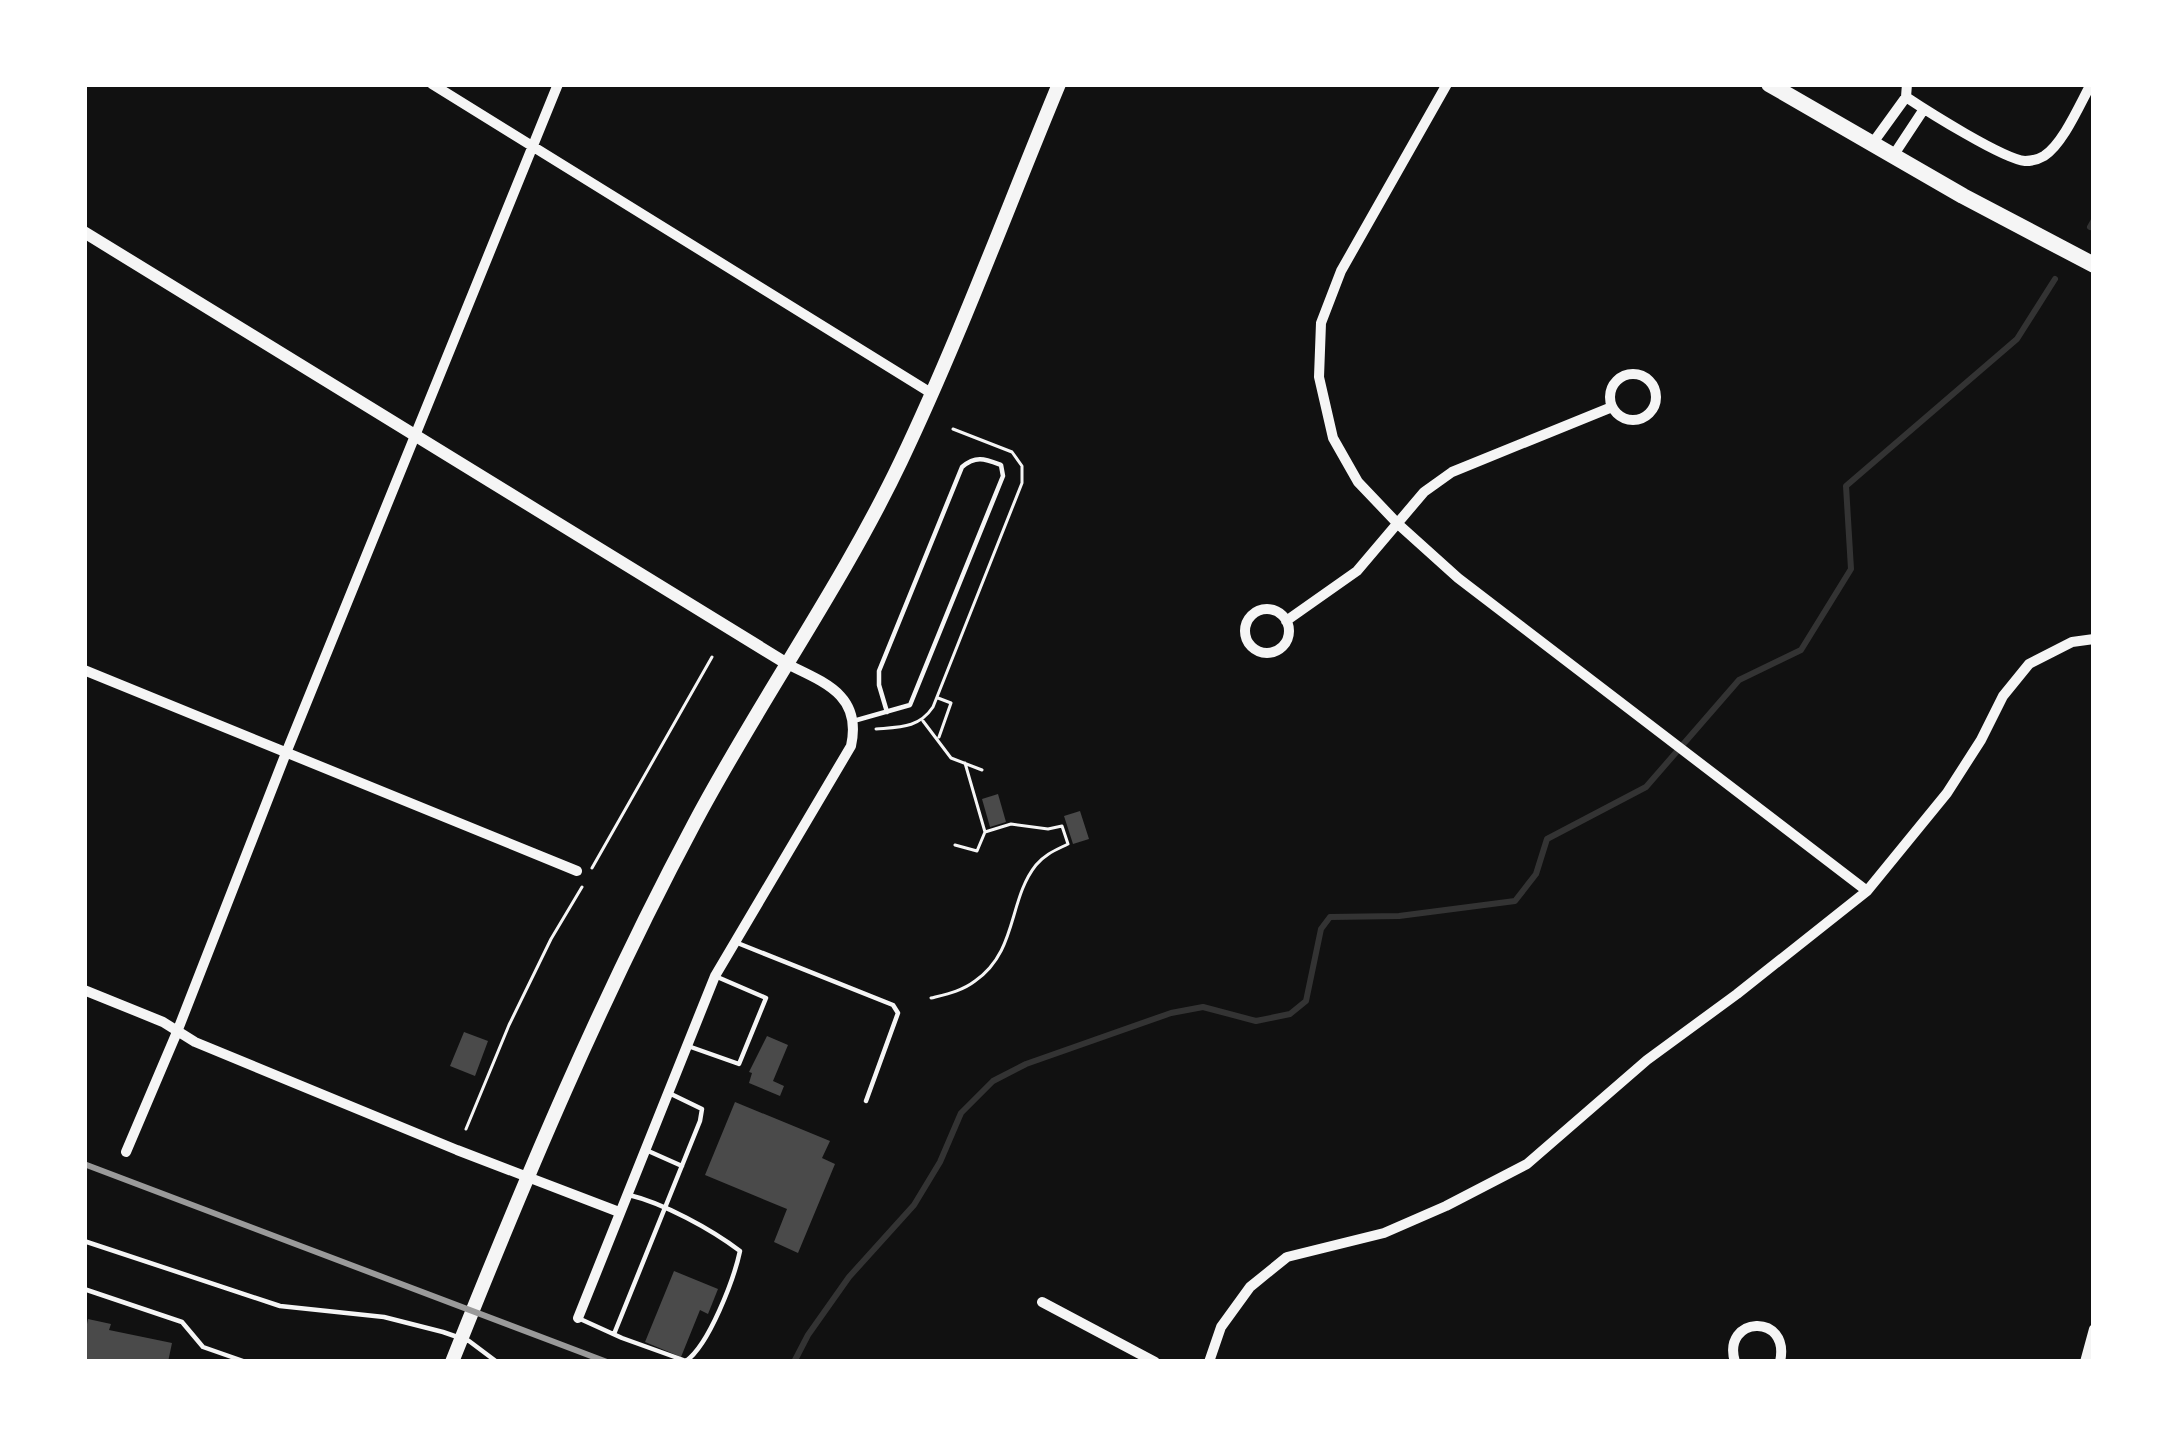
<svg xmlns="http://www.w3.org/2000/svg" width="2178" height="1446" font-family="Bitter,serif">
	<rect width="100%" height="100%" fill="#111"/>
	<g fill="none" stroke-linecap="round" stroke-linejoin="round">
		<path stroke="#333" stroke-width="6" d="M2090,227l4,-7
			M794,1362l14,-27 41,-58 65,-72 26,-43 21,-49 32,-32 33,-17 145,-51 32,-6 53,14 34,-7 16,-13 15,-72 9,-12 69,-1 116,-15 21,-27 11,-35 99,-52 93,-107 62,-30 50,-81 -5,-83 171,-147 38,-60"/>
	</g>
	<path fill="#4a4a4a" d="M998,794l8,28 -16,5 -8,-28z
		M1080,811l9,28 -16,5 -9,-28z
		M464,1032l24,9 -13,35 -25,-10z
		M767,1036l21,9 -15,36 11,5 -4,10 -31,-13 3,-10 -3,-1z
		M735,1102l95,39 -8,17 13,6 -37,89 -24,-11 13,-33 -82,-34z
		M674,1271l44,18 -10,25 -8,-4 -19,47 -36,-15z
		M88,1319l23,5 -2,6 63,13 -4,19h-84v-23z"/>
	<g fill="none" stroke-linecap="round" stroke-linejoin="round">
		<path stroke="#f5f5f5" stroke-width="3" d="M938,698l13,5 -12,34
			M923,721l28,37 31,12
			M876,729c24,-2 43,-1 57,-22l89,-224v-17l-10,-14 -59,-23
			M955,845l22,6 8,-19 -20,-69
			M592,868l120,-211
			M931,998c16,-4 31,-7 44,-17 43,-30 33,-81 61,-116 9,-11 20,-15 32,-21l-6,-18 -14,3 -37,-5 -26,8
			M466,1129l43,-104 42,-86 31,-52"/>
		<path stroke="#f5f5f5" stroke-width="4.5" d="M857,720l53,-15 93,-229 -2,-11c-16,-6 -25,-10 -39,2l-83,204v14l8,27
			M740,944l153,61 5,8 -32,88
			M688,1046l51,18 27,-66 -51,-22
			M646,1150l36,16
			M84,1241l196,65 104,11 59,15 26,9 28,21
			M84,1289l98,33 21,25 43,15
			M578,1318l44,20 64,23c23,-16 48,-82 54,-110 -29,-22 -77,-48 -111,-56
			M614,1334l86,-213 2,-12 -31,-15"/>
		<path stroke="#f5f5f5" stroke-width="10" d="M432,84l499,309
			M1447,84l-106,187 -20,52 -2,54 14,61 25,44 40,42 60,54 409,313
			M1907,84l-1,13c21,14 97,62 119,64 6,0 14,-2 19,-5 19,-12 36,-52 47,-72
			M1872,144l34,-47
			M1893,156l31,-47
			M1610 397a23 23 0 1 1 46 0a23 23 0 1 1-46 0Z
			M1245 631a22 22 0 1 1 44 0a22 22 0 1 1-44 0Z
			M1286,621l71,-50 67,-79 28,-20 160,-65
			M84,670l493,201
			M84,990l79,32 32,20 262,108 162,62
			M126,1152l51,-120 109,-279 272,-669
			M1042,1302l113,60
			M578,1318l137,-342 136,-230c11,-50 -25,-63 -62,-81
			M1209,1362l12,-35 29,-40 37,-30 97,-24 62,-27 81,-42 120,-104 90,-66 130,-103 80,-98 34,-53 22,-44 26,-32 43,-22 22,-3
			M1735,1362c-14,-46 56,-50 45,0
			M2085,1362l9,-33"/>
		<path stroke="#f5f5f5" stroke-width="12" d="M84,232l705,433"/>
		<path stroke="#f5f5f5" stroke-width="14" d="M452,1362c73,-183 149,-364 242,-538 65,-123 147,-237 207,-363 58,-122 106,-252 158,-377"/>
		<path stroke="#f5f5f5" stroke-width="16" d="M1769,84l194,112 131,69"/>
		<path stroke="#9a9a9a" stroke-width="6" d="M84,1164l523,198"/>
	</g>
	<rect width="2178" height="1446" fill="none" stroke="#ffffff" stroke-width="174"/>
</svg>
